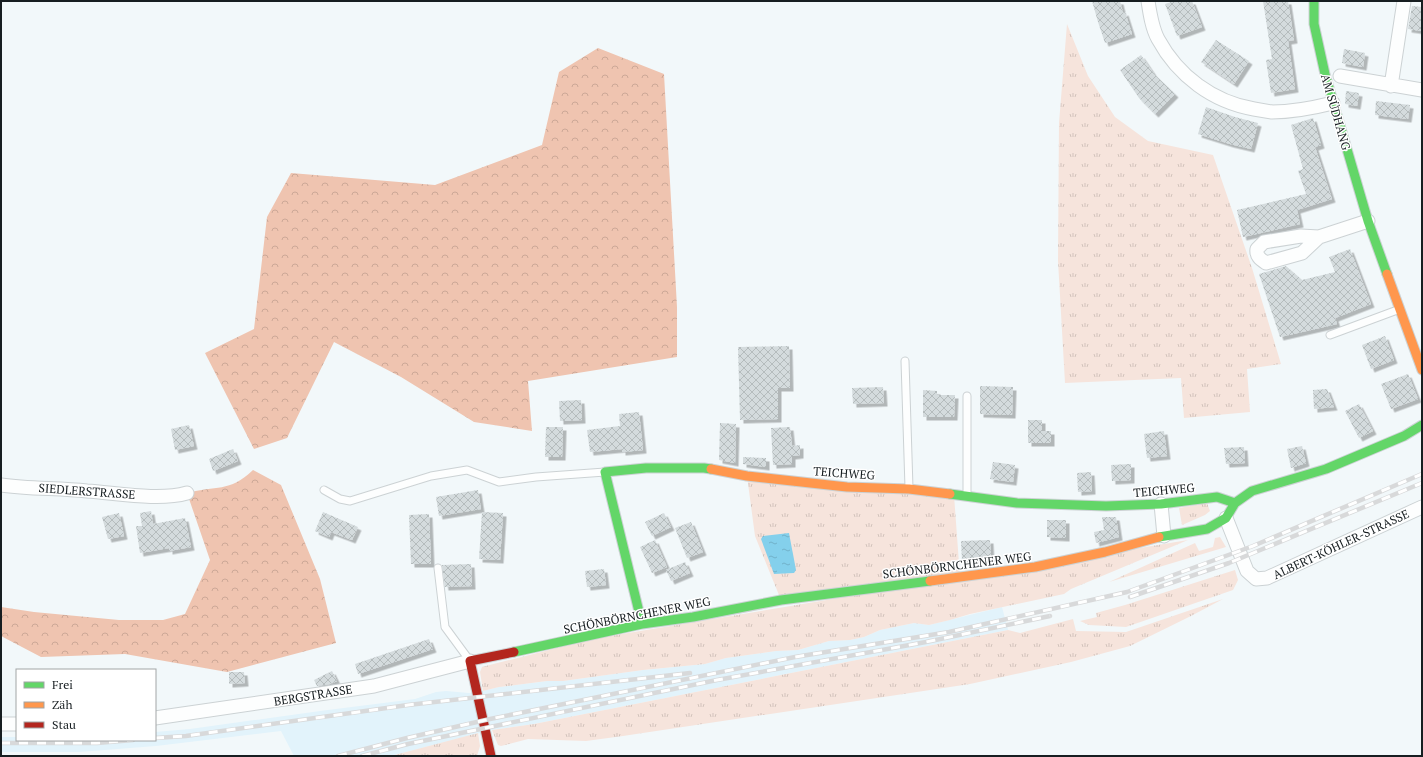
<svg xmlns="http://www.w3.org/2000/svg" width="1423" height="757" font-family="'PT Serif',serif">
	<defs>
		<pattern id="grass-tufts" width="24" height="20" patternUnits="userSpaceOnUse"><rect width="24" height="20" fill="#f6e4dc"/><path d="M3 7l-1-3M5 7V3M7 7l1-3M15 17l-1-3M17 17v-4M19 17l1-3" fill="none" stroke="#d2c3bc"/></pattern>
		<pattern id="forest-crowns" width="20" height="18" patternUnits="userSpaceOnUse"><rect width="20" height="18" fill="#efc4b0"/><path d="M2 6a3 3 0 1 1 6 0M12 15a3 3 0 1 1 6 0" fill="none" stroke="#cca897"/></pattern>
		<pattern id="water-ripples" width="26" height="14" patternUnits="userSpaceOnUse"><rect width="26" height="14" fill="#84d0ec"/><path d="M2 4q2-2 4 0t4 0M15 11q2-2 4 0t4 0" fill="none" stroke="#71b2ca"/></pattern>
		<pattern id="building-cross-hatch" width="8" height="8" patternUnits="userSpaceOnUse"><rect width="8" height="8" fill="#d4dbdd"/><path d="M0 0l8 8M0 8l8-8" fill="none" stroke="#b5bcbd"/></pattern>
		<filter id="shadow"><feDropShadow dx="3.5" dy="3.5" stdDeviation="0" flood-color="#0004"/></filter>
	</defs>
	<rect width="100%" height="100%" fill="#f2f8fa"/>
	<path fill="#e2f3fb" d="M1002,607l6,23 -474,94 -42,6 -101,26h-97l-13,-25 -125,15 -77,6h-78v-15h16v3h138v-8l35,-3 130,-18 95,-12 21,-7 10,-1 23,2 14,-2 16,-4 48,-6h16l80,-11 62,-6 21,-6 50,-7 22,-1 31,-9 21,-1 14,-3 16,-7 34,-7 15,2z"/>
	<path fill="url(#grass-tufts)" d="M1067,24l21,52 27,41 33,24 65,14 39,113 29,96 -34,5 3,43 -66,6 -3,-40 -116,5 -7,-122 1,-138z
		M747,476l207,19 6,82 -179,23 -26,-64z
		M1207,503l3,8 -5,4 -23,10 -3,-17z
		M1220,537l6,10 -117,35 86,-39 4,8 14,-4 2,-9z
		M1188,540l-117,49 -7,5 -94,20 -20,6 -21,5 -15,-2 -34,7 -16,7 -14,3 -21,1 -31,9 -22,1 -50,7 -21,6 -62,6 -80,11h-16l-48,6 -16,4 -3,-19 2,-5 110,-28z
		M1235,570l3,10 -5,10 -107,37 -37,-2 -9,-4 17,-4 -1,-4 29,-8z
		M1223,599l-32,17 -61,30 -59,16 -101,22 -347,52 -37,5 -58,-2 -27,7 -3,-1 -6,-15 42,-6 474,-94 12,3 53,-14 3,12 50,1z
		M478,733l2,13 -3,10h-86z"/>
	<path fill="url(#forest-crowns)" d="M598,48l66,26 13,233v50l-149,24 4,50 -58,-9 -73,-45 -67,-35 -47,96 -33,11 -49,-96 49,-24 13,-112 24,-44 144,12 107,-40 17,-73z
		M253,470l28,15 39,94 16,64 -109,29 -102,-18 -84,3 -40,-21v-29l33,5 85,8h44l22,-6 25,-54 -23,-67c29,-8 42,0 66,-23z"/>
	<path fill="url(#water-ripples)" d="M789,533l7,37 -2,3 -20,1 -13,-35 2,-3z"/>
	<path fill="url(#building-cross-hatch)" filter="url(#shadow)" d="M1092,1h28l3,12 2,-1 7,22 -27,9 -7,-21z
		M1174,1h18l10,26 -25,9 -12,-32z
		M1263,1h25l6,39 -6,1 7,48 -24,4 -5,-33 6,-1z
		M1412,6l10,1v24l-14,-2z
		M1216,40l33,21 -15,23 -33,-22z
		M1344,49l21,4 -2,14 -21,-4z
		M1141,55l13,19 21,20 -20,20 -16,-16 -19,-28z
		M1346,91l13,2 -2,13 -12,-2z
		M1376,101l34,4 -2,14 -33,-4z
		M1206,107l29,10 23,6 -7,26 -21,-5 -32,-10z
		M1313,118l8,27 -6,2 17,52 -35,11 3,14 -57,13 -6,-27 69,-16 -8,-23 5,-2 -12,-44z
		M1350,249l21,55 -36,14 2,6 -57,13 -21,-63 27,-8 16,14 33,-8 -6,-15z
		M1385,336l9,24 -23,9 -9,-24z
		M789,346l1,42h-12v31l-38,1 -2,-73z
		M1408,374l10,25 -27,10 -10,-25z
		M980,386l33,1 -1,28 -32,-1z
		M883,387l1,16 -31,1 -1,-16z
		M1327,389l7,18 -20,2 -1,-19z
		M923,390l14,1v4h18l-1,22h-31z
		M581,400l1,20 -22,1 -1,-20z
		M1359,404l14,27 -14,7 -14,-27z
		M639,412l4,38 -21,2v-3l-32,3 -3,-22 33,-4 -1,-12z
		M1028,420h14v11h9v12h-23z
		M720,423l16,1 -1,39 -16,-3z
		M189,425l5,21 -19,4 -4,-21z
		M546,427h17l-1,30h-17z
		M790,427l2,19 8,-1v10l-8,1v8l-19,1 -2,-37z
		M1164,431l3,25 -20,2 -3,-24z
		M1302,446l4,17 -15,5 -4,-19z
		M1244,447l1,16 -19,1 -2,-16z
		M233,449l5,12 -25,10 -4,-12z
		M743,457l23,1v9l-23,-3z
		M993,462l22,3 -2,17 -23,-3z
		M1131,464v16l-19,1 -1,-16z
		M1091,472l1,19 -14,1 -1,-19z
		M478,490l3,19 -42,7 -3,-19z
		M151,511l2,13 32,-6 6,29 -22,4v-3l-29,5 -4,-27h6l-2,-13z
		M323,512l35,15 -6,13 -21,-8 -2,5 -14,-6z
		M482,512l21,1 -3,47 -21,-1z
		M119,513l5,23 -16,3 -6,-22z
		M664,513l7,14 -19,9 -7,-14z
		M429,514l2,50h-20l-2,-49z
		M1102,517h14l3,20 -23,6 -2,-11 10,-2z
		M1047,520h19v18l-19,-1z
		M691,522l12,30 -16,6 -12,-30z
		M655,540l12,27 -15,6 -12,-26z
		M990,540l1,20 -29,1 -1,-20z
		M685,562l5,11 -19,8 -5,-11z
		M471,564l1,22 -27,1 -3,-22z
		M604,569l2,16 -19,2 -2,-16z
		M429,639l4,10 -75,25 -3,-10z
		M332,671l5,10 -7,3 -13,2 -3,-6z
		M229,672h15l1,11 -16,1z"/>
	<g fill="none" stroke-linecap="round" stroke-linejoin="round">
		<g stroke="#ccd2d4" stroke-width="9">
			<path id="lane" d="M1330,335l70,-26
				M905,361l4,127
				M324,490l16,9 10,2 81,-25 36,-6 32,12 37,-5 69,-5
				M967,496v-100
				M438,568l7,59 25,34"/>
		</g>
		<g stroke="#ccd2d4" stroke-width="15">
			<path id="street" d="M1148,1c2,13 4,27 10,38 20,37 55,63 96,70 6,1 12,2 18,3 21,0 41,-4 61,-9
				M1340,76l82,14
				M1391,86l13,-85
				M1319,237l-17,16 -36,10c-6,-4 -10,-7 -9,-14l7,-7 37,-6 18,1 49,-16
				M1,485c28,4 57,3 86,6 30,2 72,10 100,2
				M1161,504l3,32
				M1226,518l21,53 9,8 11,-1 155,-71
				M155,718l219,-32 96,-25
				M1,724h16"/>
		</g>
		<g stroke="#ccd2d4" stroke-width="11">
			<path id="fast" d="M1314,1v23l11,50 43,147 19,53
				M950,494l67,9 89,3 55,-2 56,-7 18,6
				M1159,537l48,-8 19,-11 9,-15 17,-12 74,-22 78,-33 18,-11
				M642,624l-37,-152 41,-4h58l7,1
				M514,652l128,-28 51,-7 88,-17 149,-19"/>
		</g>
		<g stroke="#ccd2d4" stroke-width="11">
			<path id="slow" d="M1387,274l35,96
				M711,469l36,7 100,11 62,2 41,5
				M930,581l105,-14 70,-15 54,-15"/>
		</g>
		<g stroke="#ccd2d4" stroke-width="11">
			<path id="jam" d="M491,756l-21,-95 44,-9"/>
		</g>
		<use href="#lane" stroke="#fdfefe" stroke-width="7"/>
		<use href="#street" stroke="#fdfefe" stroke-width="13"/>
		<use href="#fast" stroke="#63d668" stroke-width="9"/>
		<use href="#slow" stroke="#ff974d" stroke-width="9"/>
		<use href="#jam" stroke="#b3261e" stroke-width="9"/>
		<g stroke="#d8d9da" stroke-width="4.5">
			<path id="rail" d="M1130,597l99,-34 193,-80
				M155,738l31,-2 222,-31 282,-32
				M1,743h96l36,-3
				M338,756l69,-18 83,-19 305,-62 154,-25 178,-40 126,-46 169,-72
				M362,756l46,-12 309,-64 209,-38 124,-26"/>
		</g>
		<use href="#rail" stroke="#fff" stroke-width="3" stroke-dasharray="9" stroke-linecap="butt"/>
	</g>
	<g text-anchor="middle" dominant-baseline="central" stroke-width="3" stroke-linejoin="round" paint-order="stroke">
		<g font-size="12" fill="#171e21" stroke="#fff">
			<text transform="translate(1336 112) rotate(74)">AM SÜDHANG</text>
			<text transform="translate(844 473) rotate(4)">TEICHWEG</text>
			<text transform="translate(1164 490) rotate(-5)">TEICHWEG</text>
			<text transform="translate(87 491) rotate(4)">SIEDLERSTRASSE</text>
			<text transform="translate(1341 544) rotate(-25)">ALBERT-KÖHLER-STRASSE</text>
			<text transform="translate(957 565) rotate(-7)">SCHÖNBÖRNCHENER WEG</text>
			<text transform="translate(637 615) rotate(-11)">SCHÖNBÖRNCHENER WEG</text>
			<text transform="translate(313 695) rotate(-9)">BERGSTRASSE</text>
		</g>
	</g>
	<rect width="1423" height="757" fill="none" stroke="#171e21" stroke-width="4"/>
	<rect x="16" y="669" width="140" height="72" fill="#ffffff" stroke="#a2a5a6"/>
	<rect x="24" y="682" width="20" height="6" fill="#63d668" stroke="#a2a5a6"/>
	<text x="52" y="689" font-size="12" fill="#171e21">Frei</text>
	<rect x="24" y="702" width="20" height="6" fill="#ff974d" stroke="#a2a5a6"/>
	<text x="52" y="709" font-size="12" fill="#171e21">Zäh</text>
	<rect x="24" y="722" width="20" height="6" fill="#b3261e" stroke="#a2a5a6"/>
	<text x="52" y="729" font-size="12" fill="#171e21">Stau</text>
</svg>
